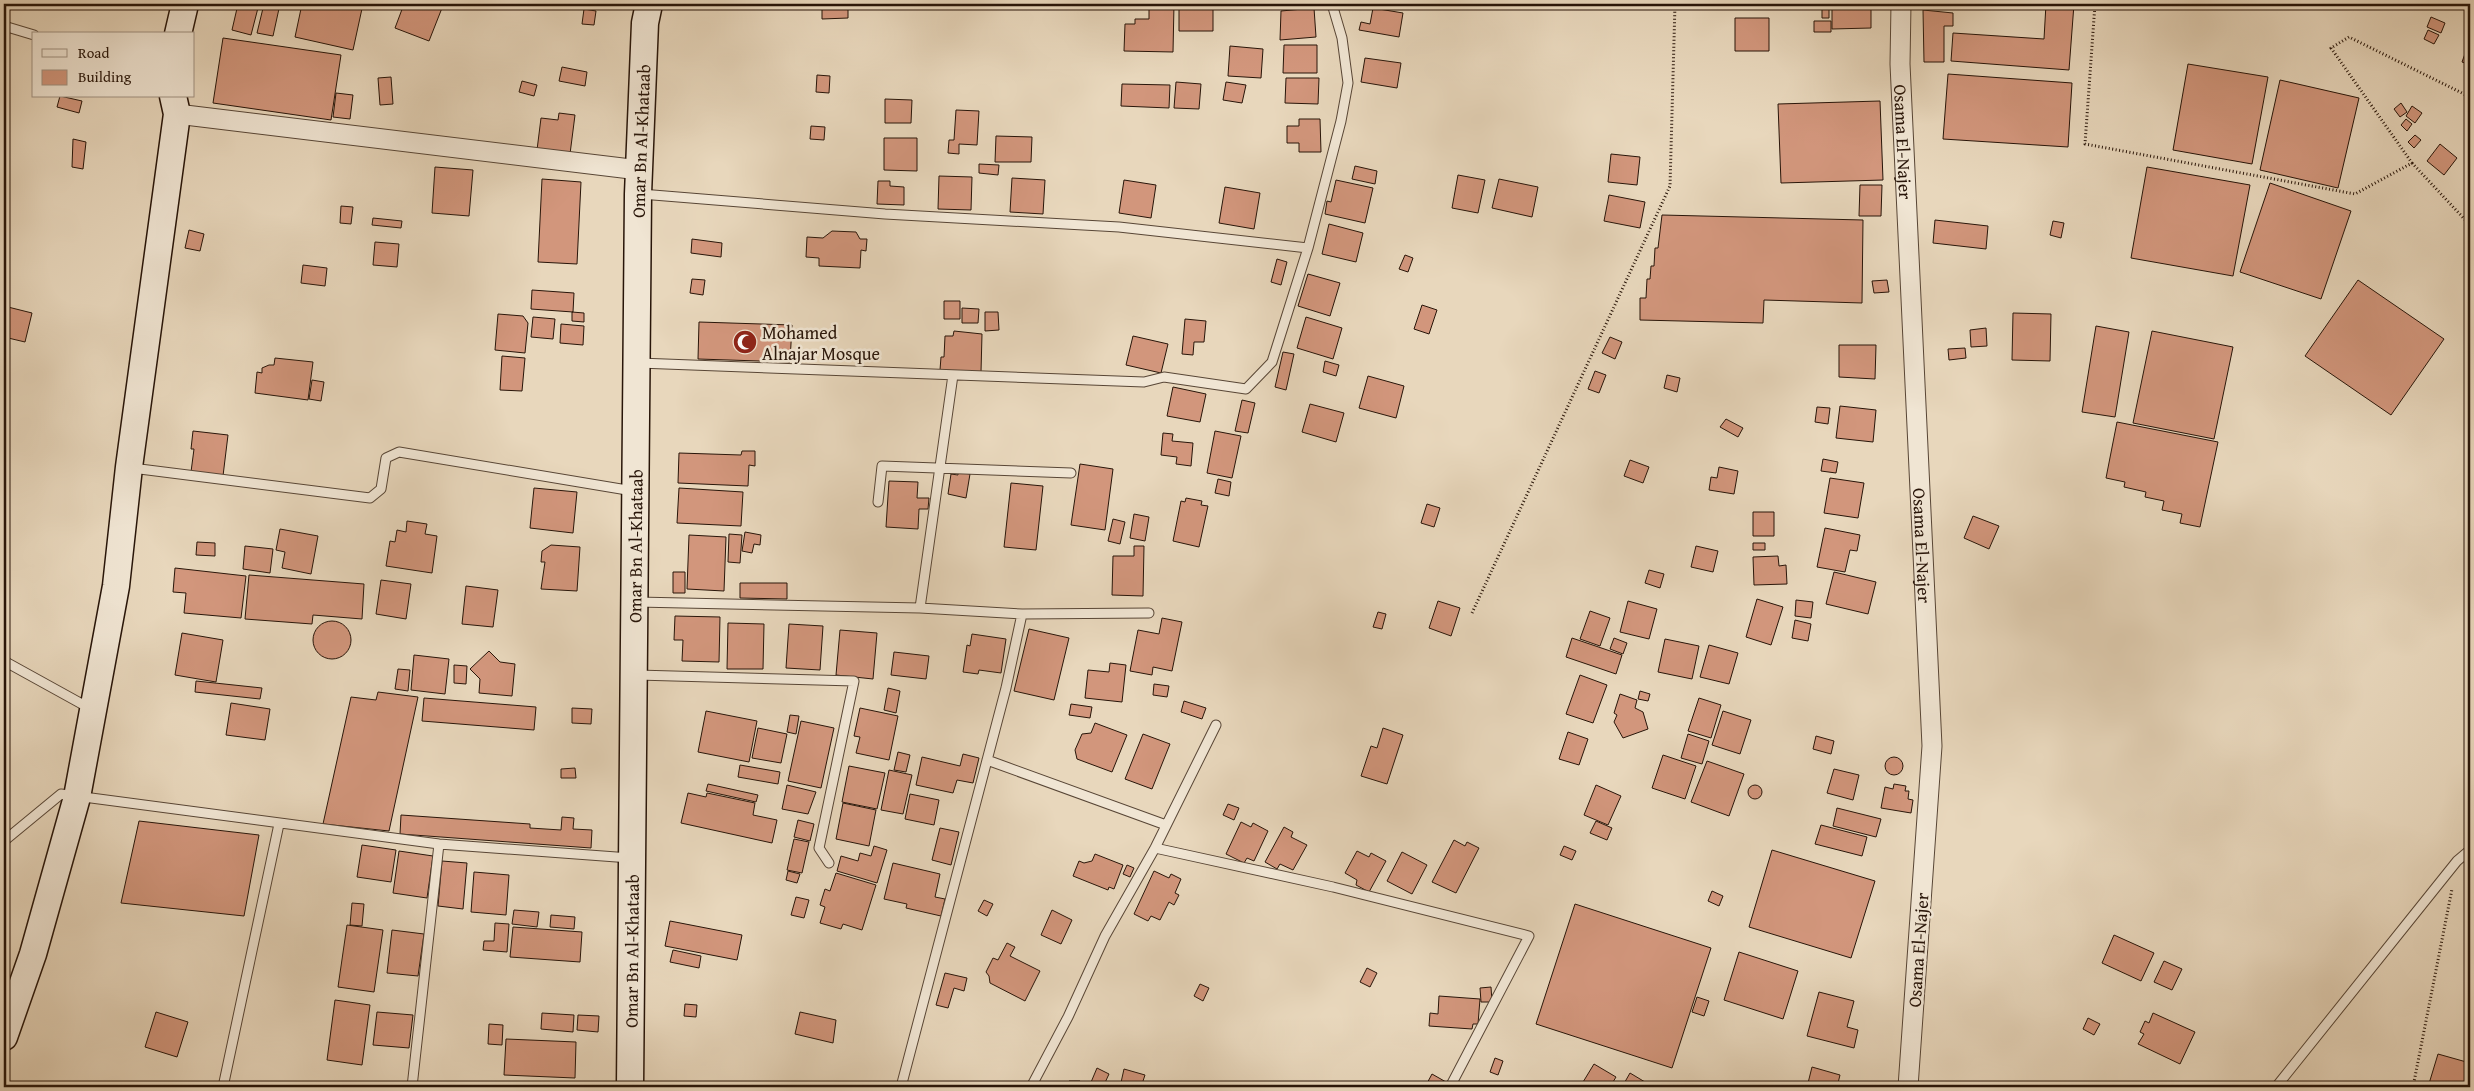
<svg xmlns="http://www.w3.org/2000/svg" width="2474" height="1091" font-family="'Gentium Book Plus',serif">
	<rect width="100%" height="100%" fill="#e8d7bc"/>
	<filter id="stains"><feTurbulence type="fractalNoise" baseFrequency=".004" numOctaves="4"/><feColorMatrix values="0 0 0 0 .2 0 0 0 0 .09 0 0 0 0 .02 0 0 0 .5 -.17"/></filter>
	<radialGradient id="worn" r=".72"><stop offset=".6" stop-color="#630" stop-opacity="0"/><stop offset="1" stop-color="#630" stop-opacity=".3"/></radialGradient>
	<path fill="#d2967c" stroke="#281509" d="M238,4h21l-8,31 -19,-5z
		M264,4h16l-7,32 -16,-3z
		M302,4h61l-10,46 -58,-13z
		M404,4h27l11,4 -13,33 -34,-13z
		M822,4h26v14l-26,1z
		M1149,4h25l-1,48 -49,-1 1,-27h10v-5h14z
		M1179,4h34v27h-34z
		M1228,4h35v4h-35z
		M1832,4h39v24l-39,1z
		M1922,4h16v5h-16z
		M2046,4h28l-5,66 -118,-9 2,-28 91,6z
		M1314,8l2,29 -36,3 1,-29z
		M1373,8l30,5 -4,24 -40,-7 2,-8 9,2z
		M584,9l12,2 -2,14 -12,-1z
		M1822,9h7v9h-7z
		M1923,10l30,3v13h-9v36h-20z
		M2431,17l14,6 -4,10 -14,-6z
		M1735,18h34v33h-34z
		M1814,21h17v11h-17z
		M2428,30l11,5 -5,9 -10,-5z
		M223,38l118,17 -10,65 -118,-17z
		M1284,45h33v28h-34z
		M1230,46l33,3 -2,29 -33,-2z
		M2466,51l4,2v12l-8,-3z
		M1365,58l36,5 -4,25 -36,-6z
		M2188,64l80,13 -16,87 -79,-14z
		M562,67l25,5 -2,14 -26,-5z
		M1948,74l124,9 -4,64 -125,-8z
		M817,75l13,1 -1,17 -13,-1z
		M391,77l2,27 -13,1 -2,-27z
		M1286,78h33l-1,26 -33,-1z
		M2280,80l79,18 -21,90 -78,-18z
		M522,81l15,4 -3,11 -15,-4z
		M1176,82l25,2 -2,25 -25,-1z
		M1226,82l20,3 -4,18 -19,-3z
		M1122,84l48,1 -1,23 -48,-2z
		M336,93l17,2 -3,24 -17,-2z
		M60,96l22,5 -3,12 -22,-6z
		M885,99l27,1 -1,23h-26z
		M1880,101l3,79 -102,3 -3,-79z
		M2401,103l6,9 -7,5 -6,-8z
		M2412,106l10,7 -7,10 -9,-7z
		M956,110l23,1 -2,34 -18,-1v10l-11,-1 1,-13h5z
		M559,113l16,2 -5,39 -33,-4 4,-32 17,2z
		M1299,119h21l1,33h-22v-9h-12v-17h12z
		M2406,119l6,5 -5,7 -6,-6z
		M811,126l14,1 -1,13 -14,-1z
		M2415,135l6,5 -7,8 -6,-6z
		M996,136l36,1 -1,25h-36z
		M884,138h33v33l-33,-1z
		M73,139l13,3 -3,27 -11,-2z
		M2440,144l17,14 -13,17 -17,-14z
		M1611,154l29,3 -3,28 -29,-3z
		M979,164l20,1 -1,10 -19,-2z
		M1355,166l22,5 -2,13 -23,-5z
		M435,167l38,3 -4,46 -37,-3z
		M2147,167l103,18 -17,91 -102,-18z
		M1458,175l27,5 -7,33 -26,-5z
		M939,176l33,1 -1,33 -33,-1z
		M1012,178l33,2 -2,34 -33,-2z
		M542,179l39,3 -4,82 -39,-2z
		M1499,179l39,8 -6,30 -40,-9z
		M1124,180l32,5 -5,33 -32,-5z
		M1336,180l37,8 -8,35 -40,-9 2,-13 4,1z
		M878,181h12v5l14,1v18l-27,-1z
		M2270,183l81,28 -30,88 -81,-27z
		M1860,185h22l-1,31h-22z
		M1225,187l35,6 -6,36 -35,-6z
		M1609,195l36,7 -5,26 -36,-7z
		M341,206l12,1 -2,17 -11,-1z
		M1662,215l201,5 -1,83 -98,-3 -1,23 -123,-3v-22h6l1,-19h3l1,-13h3l1,-18h3z
		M373,218l29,3 -1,7 -29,-3z
		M1935,220l53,6 -2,23 -53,-6z
		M2053,221l11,2 -3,15 -11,-3z
		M1329,224l34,9 -7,29 -34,-8z
		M189,230l15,4 -4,17 -15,-3z
		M832,231l24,1 4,7h7l-1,12 -5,-1 -1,18 -41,-2v-8l-13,-1 1,-20 16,1z
		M692,239l30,4 -1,14 -30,-4z
		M375,242l24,2 -2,23 -24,-2z
		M1405,255l8,3 -5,14 -9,-3z
		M1277,259l10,3 -6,23 -10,-3z
		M303,265l24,3 -2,18 -24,-3z
		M1308,274l32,9 -10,33 -32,-10z
		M692,279l13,1 -2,15 -13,-2z
		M1887,280l2,12 -15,1 -2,-12z
		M2358,280l86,59 -53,76 -86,-59z
		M532,290l42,3 -1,19 -42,-3z
		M944,301h16v18h-16z
		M1422,305l15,5 -8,24 -15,-5z
		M4,306l28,7 -7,29 -21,-5z
		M962,308l17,1 -1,14h-16z
		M572,312l12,1v9l-12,-1z
		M985,312h13l1,18 -14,1z
		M2013,313l38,1 -1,47 -38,-1z
		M498,314l25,2 5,7 -3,30 -30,-3z
		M533,317l22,2 -2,20 -22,-2z
		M1306,317l36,11 -9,31 -36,-11z
		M1185,319l21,2 -2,21h-10l-1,13 -11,-1z
		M699,322l93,3 -2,37 -92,-3z
		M561,324l23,2 -1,19 -23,-2z
		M2096,326l33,6 -14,85 -33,-5z
		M1986,328l1,18 -16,1 -1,-17z
		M954,331l28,3 -1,38 -41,-2 1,-13h3l1,-21h8z
		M2152,331l81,16 -19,92 -81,-16z
		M1133,336l35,8 -7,29 -35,-8z
		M1610,337l12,5 -7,17 -13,-6z
		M1839,345h37l-1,34 -36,-2z
		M1965,348l1,10 -17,2 -1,-11z
		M1283,352l11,2 -8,36 -11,-3z
		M502,356l23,2 -3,33 -22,-1z
		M275,358l38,4 -5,38 -53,-7 2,-21 5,1v-5l7,-3h5z
		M1325,361l14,4 -3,11 -13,-4z
		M1595,371l11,4 -7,18 -11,-4z
		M1667,375l13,3 -3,14 -13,-4z
		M1368,376l36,10 -8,32 -37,-10z
		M312,380l12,2 -3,19 -12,-2z
		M1173,387l33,7 -6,28 -33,-6z
		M1242,400l13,3 -7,30 -13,-2z
		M1310,404l34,9 -8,29 -34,-10z
		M1840,406l36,4 -3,32 -37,-4z
		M1817,407l13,1 -2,16 -13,-2z
		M1726,419l17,9 -5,9 -18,-10z
		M2117,422l101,20 -18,85 -20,-4 2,-9 -20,-4 2,-9 -19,-4 1,-5 -22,-5 1,-5 -19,-4z
		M193,431l35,4 -5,41 -32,-4 3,-23h-3z
		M1215,431l26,5 -9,42 -25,-5z
		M1163,433l10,1 -1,7 21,2 -2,23 -15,-2 1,-7 -16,-2z
		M742,451h13v15l-6,-1 -1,21 -70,-3 1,-30 62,2z
		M1823,459l15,3 -2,11 -15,-2z
		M1630,460l19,7 -6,16 -19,-7z
		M1080,464l33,5 -8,61 -34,-5z
		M1719,467l19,4 -4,23 -25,-4 2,-13 6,1z
		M958,472l12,2 -4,24 -18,-4 3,-20 7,1z
		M1830,478l34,5 -6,35 -34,-5z
		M1218,479l13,3 -2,14 -14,-3z
		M889,481l29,1 -1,16h12l-1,11h-9l-1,20 -32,-2z
		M1011,483l32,3 -7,64 -32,-3z
		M534,488l43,4 -4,41 -43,-5z
		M679,488l64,4 -2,34 -64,-3z
		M1186,498l16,3 -1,4 7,1 -9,41 -26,-6 8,-40 4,1z
		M1427,504l13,4 -6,19 -13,-4z
		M1753,512h21v24h-21z
		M1134,514l15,3 -4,24 -15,-3z
		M1973,516l26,10 -10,23 -25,-11z
		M1113,519l12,3 -5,22 -12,-3z
		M407,521l20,3 -2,10 12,2 -5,37 -46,-7 4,-25 5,1 2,-12 9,2z
		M1825,528l35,7 -3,16 -7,-1 -5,22 -28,-5z
		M280,529l38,7 -7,38 -29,-6 3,-16 -9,-2z
		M745,532l16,3 -1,10 -6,-1 -2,9 -10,-2z
		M729,534l13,1 -2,28 -12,-1z
		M689,535l37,2 -2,54 -37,-2z
		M197,542l18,1v13l-19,-1z
		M1753,543h12v7h-12z
		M551,545l29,2 -3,44 -36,-2 4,-27h-4l1,-11z
		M245,546l28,3 -3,24 -27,-4z
		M1134,546h10l-1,50 -31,-1 1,-39h21z
		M1696,546l22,5 -5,21 -22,-5z
		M1778,556l1,10 7,-1 1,19 -33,1 -1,-28z
		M175,568l71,8 -5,42 -57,-5 2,-20 -13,-1z
		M1649,570l15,4 -4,14 -15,-5z
		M673,572h12v21h-12z
		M1834,572l42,10 -8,32 -42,-10z
		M249,575l115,9 -2,35 -49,-4 -1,9 -67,-5z
		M381,580l30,4 -5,35 -30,-5z
		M740,583h47v16l-47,-1z
		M466,586l32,4 -5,37 -31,-3z
		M1757,599l26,8 -12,38 -25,-8z
		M1796,600l17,2 -2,16 -16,-2z
		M1438,601l22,7 -9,28 -22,-8z
		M1628,601l29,8 -8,30 -29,-7z
		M1590,611l20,7 -10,28 -20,-7z
		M1378,612l8,2 -4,15 -9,-2z
		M675,616l45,1 -1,45 -37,-1 1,-21h-9z
		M1162,618l20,4 -10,49 -19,-4 -1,8 -22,-4 8,-41 21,4z
		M1795,620l16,4 -3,17 -16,-3z
		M313 640a19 19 0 1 1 38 0a19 19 0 1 1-38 0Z
		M728,623l36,1 -1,45h-36z
		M789,624l34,2 -3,44 -34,-2z
		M1029,629l40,9 -15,62 -40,-9z
		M840,630l37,3 -4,46 -37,-4z
		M182,633l41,7 -7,42 -41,-7z
		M972,634l34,5 -5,34 -22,-3 -1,4 -15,-2 4,-27 3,1z
		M1572,638l50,17 -6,19 -50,-17z
		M1614,638l13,5 -4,11 -13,-5z
		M1665,639l34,7 -7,33 -34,-7z
		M1709,645l29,8 -9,31 -29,-7z
		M489,651l11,11 15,2 -3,32 -33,-3 1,-14 -10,-10z
		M894,652l35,4 -3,23 -35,-4z
		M414,655l35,4 -4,35 -34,-4z
		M1110,663l16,2 -4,37 -37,-4 3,-28 21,2z
		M454,665l13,1 -1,18 -12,-1z
		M398,669l12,1 -2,21 -13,-2z
		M1580,675l27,10 -14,38 -27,-9z
		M196,681l66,7 -2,11 -65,-7z
		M1154,684l15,2 -2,11 -14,-2z
		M888,688l12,3 -4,22 -12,-3z
		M1640,691l10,3 -2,7 -10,-2z
		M378,692l40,5 -29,134 -66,-7 28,-127 25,3z
		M1620,694l17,6 -2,8 8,4 5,17 -25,9 -9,-16 3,-7 -3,-2z
		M424,698l112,9 -2,23 -112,-9z
		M1699,698l22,7 -10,33 -23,-7z
		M1184,701l22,7 -4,11 -21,-7z
		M231,703l39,6 -5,31 -39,-5z
		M1071,704l21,3 -2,11 -21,-3z
		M572,708l20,1 -1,15 -19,-1z
		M860,708l38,8 -9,44 -33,-7 4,-16 -6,-1z
		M706,711l51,10 -8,41 -51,-10z
		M1723,711l28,9 -11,34 -28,-9z
		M790,715l9,1 -3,18 -9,-2z
		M801,721l33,7 -13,60 -33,-7z
		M1095,723l32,12 -15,37 -35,-13 -2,-9 7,-16 9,-1z
		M758,728l29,6 -6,29 -29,-5z
		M1383,728l20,7 -16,49 -26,-8 10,-30 6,2z
		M1568,732l20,7 -9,26 -20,-6z
		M1143,734l27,10 -18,45 -27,-10z
		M1688,734l21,7 -7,23 -21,-6z
		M1816,736l18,5 -3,13 -18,-5z
		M898,752l12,3 -4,17 -12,-2z
		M963,754l16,4 -6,25 -16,-3 -4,13 -37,-8 6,-28 38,9z
		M1663,755l33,11 -11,33 -33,-11z
		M1885 766a9 9 0 1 1 18 0a9 9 0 1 1-18 0Z
		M1707,761l37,13 -15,42 -38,-14z
		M740,765l40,7 -2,12 -40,-7z
		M849,766l36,7 -8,36 -35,-7z
		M575,768l1,10h-15v-9z
		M1834,769l25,6 -6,25 -26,-7z
		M889,770l23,5 -9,39 -22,-4z
		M708,784l50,11 -2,7 -50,-11z
		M1894,784l12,2 -1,5h4l-1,8 5,1 -2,13 -30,-5 4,-21 8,2z
		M1748 792a7 7 0 1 1 14 0a7 7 0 1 1-14 0Z
		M787,785l29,7 -8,22 -26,-5z
		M1596,785l25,11 -13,29 -24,-10z
		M688,793l18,4 1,-4 48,10 -2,12 24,5 -5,23 -91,-20z
		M910,794l29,6 -5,25 -29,-6z
		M843,803l33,7 -7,36 -33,-7z
		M1228,804l11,4 -5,12 -11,-5z
		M1837,808l44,11 -5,18 -43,-11z
		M401,815l129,9v4l31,2 1,-13 12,1 -1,11 19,1 -1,18 -191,-14z
		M798,820l16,4 -4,17 -16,-4z
		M139,821l120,14 -15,81 -123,-13z
		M1596,821l16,7 -5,12 -17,-7z
		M1241,822l10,5 2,-4 15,8 -14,30 -7,-3 -3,5 -18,-9z
		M1821,825l46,12 -5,19 -47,-12z
		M1284,827l9,5 -2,5 16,8 -14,25 -13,-6 -3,5 -12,-7z
		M940,828l19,4 -8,33 -19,-5z
		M794,839l15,3 -7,31 -15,-3z
		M1454,840l11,6 2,-4 12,6 -23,45 -24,-11z
		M362,845l34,5 -5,32 -34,-5z
		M874,846l13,4 -10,33 -40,-12 4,-15 17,5 2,-8 11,3z
		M1564,846l12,5 -4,9 -12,-5z
		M1772,850l103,31 -24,77 -102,-31z
		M399,851l34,5 -6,42 -34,-5z
		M1357,851l12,6 2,-4 15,8 -17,31 -13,-7 1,-5 -12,-7z
		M1402,852l25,13 -15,29 -25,-13z
		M1095,854l28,11 -9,24 -5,-2 -1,3 -35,-14 6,-15 5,2 8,-2z
		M442,861l25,2 -4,46 -25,-3z
		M893,863l47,11 -5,23 10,2 -4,17 -35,-8 1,-4 -23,-5z
		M1127,865l7,3 -4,9 -7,-3z
		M788,871l12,3 -3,9 -11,-3z
		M1154,871l15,7 2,-4 10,5 -6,14 4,2 -5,10 -5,-3 -9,18 -9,-4 -3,5 -14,-7z
		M474,872l35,3 -3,40 -35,-3z
		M836,873l40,12 -14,45 -19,-6 -2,5 -21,-6 5,-16 -5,-2 5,-16 5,2z
		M1712,891l11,5 -4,10 -11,-5z
		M796,897l13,3 -5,18 -13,-3z
		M984,900l9,4 -6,12 -9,-5z
		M352,903l12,1 -2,22 -12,-1z
		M1575,904l136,44 -39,120 -136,-44z
		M514,910l25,2 -2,15 -25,-3z
		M1052,910l20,10 -11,24 -20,-9z
		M551,915l24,2 -1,12 -24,-2z
		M670,921l72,14 -5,25 -72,-14z
		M495,923l14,1 -2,28 -24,-2 1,-9h10z
		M347,925l36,5 -9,62 -36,-5z
		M513,927l69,5 -2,30 -70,-5z
		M392,930l32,4 -6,42 -31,-3z
		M2114,935l40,18 -13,28 -39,-18z
		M1007,943l8,4 -5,9 30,15 -15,30 -35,-18 -1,-7 -3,-4 7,-14 5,2z
		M673,950l28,6 -2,12 -29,-6z
		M1739,952l59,19 -15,48 -59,-19z
		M2164,961l18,8 -10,21 -18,-8z
		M1367,968l10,5 -7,14 -10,-5z
		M945,973l22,5 -3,13 -10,-3 -6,20 -12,-3z
		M1200,984l9,4 -6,13 -9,-5z
		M1491,987l1,15h-11l-1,-14z
		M1819,992l35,9 -7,26 11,3 -4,18 -47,-12z
		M1439,996l41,3 -2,25h-5l-1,5 -43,-3 1,-13 8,1z
		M1697,997l12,4 -5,15 -12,-4z
		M335,1000l35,5 -8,60 -35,-5z
		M685,1004l12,1 -1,12 -12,-1z
		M156,1012l32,10 -11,35 -32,-10z
		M377,1012l36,3 -4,33 -36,-3z
		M800,1012l36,8 -3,23 -38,-9z
		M542,1013l32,2 -1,17 -32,-3z
		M2153,1013l42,19 -15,32 -42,-20 6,-10 -4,-2 5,-11 4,2z
		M578,1015l21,1 -1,16 -21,-2z
		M2088,1018l12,6 -6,11 -11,-6z
		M489,1024l14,1 -1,20 -14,-1z
		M506,1039l70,3 -1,36 -71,-3z
		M2438,1054l32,9 -2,24h-40z
		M1495,1058l8,3 -5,14 -8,-3z
		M1594,1064l22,13 -6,10h-30z
		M1812,1067l28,8 -3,12h-30z
		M1097,1068l12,6 -6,13h-14z
		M1124,1069l21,6 -4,12h-21z
		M1630,1073l20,12 -1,2h-27z
		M1432,1074l14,8 -3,5h-18z
		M1069,1081h11v6h-11z"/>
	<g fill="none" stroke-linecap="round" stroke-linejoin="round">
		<g stroke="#584636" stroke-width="11">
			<path id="lane" d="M4,26l30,9
				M641,194l244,20 234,13 189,21
				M639,363l505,19 20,-5 82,12 26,-27 36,-114 33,-127 7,-38 -6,-45 -10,-34
				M132,468l238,30 11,-9 5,-31 13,-6 234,39
				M878,502l4,-36 189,7
				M637,602l283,6 102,6 127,-1
				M920,608l33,-233
				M4,661l87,48
				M637,675l217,6 -35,167 10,15
				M987,760l179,65
				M4,841l57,-47 378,50 191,14
				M1155,848l178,39 196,49 -79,151
				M223,1087l56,-263
				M412,1087l27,-243
				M901,1087l105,-399 16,-74
				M1031,1087l37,-70 37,-81 50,-88 61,-123
				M2276,1087l181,-226 13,-11"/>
		</g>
		<g stroke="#584636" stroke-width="21">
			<g id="street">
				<path id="s1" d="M1901,4l-1,60 32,682 -24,341"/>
				<path d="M177,114l462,56"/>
			</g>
		</g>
		<g stroke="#281509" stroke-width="29">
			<g id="secondary">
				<path d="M178,34l7,-30"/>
				<path d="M4,1037l29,-83 44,-157 39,-211 13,-119 48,-353 -4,-18"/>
				<path id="s2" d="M630,1087l8,-893 7,-171 4,-19"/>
			</g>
		</g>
		<path stroke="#281509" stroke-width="3" stroke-dasharray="1 2.5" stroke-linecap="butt" d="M2095,4l-10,140 270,50 57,-31 -81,-115 18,-11 121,60
			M2412,163l58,62
			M1472,613l198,-427 5,-182
			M2413,1087l39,-198"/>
		<use href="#lane" stroke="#f0e5d3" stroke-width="9"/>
		<use href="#street" stroke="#f0e5d3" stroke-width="19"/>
		<use href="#secondary" stroke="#f0e5d3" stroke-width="26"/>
	</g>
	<defs>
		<g id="mosque-disc" transform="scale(1.25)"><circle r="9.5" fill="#8f2418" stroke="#f0e5d3"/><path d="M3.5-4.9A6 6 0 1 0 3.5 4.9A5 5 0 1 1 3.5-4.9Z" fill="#fff"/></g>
	</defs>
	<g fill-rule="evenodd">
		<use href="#mosque-disc" x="745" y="342"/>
	</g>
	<g text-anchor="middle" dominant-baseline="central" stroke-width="5" stroke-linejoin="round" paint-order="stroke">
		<g font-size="18" fill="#281509" stroke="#f0e5d3">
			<text stroke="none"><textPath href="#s2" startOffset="946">Omar Bn Al-Khataab</textPath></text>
			<text stroke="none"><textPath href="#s1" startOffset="138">Osama El-Najer</textPath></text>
			<text stroke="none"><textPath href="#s2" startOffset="541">Omar Bn Al-Khataab</textPath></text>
			<text stroke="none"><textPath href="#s1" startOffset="542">Osama El-Najer</textPath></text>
			<text stroke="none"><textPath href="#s2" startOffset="136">Omar Bn Al-Khataab</textPath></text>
			<text transform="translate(1918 950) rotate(-86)">Osama El-Najer</text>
		</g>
		<g font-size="18" fill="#281509" stroke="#f0e5d3" text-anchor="start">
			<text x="762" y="332">Mohamed<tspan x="762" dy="21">Alnajar Mosque</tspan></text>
		</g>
	</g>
	<rect width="2474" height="1091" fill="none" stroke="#e8d7bc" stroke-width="20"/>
	<rect x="5" y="5" width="2464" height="1081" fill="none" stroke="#281509" stroke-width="2.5"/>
	<rect x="10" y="10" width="2454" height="1071" fill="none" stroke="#281509"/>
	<rect x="32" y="32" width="162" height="65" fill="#f0e5d3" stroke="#a09282"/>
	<rect x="42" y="49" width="25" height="8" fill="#f0e5d3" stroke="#a09282"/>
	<text x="78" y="58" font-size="15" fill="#281509">Road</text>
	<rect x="42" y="70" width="25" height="15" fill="#d2967c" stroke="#a09282"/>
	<text x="78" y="82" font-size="15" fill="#281509">Building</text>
	<rect width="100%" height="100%" filter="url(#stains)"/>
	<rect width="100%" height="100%" fill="url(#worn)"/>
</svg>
